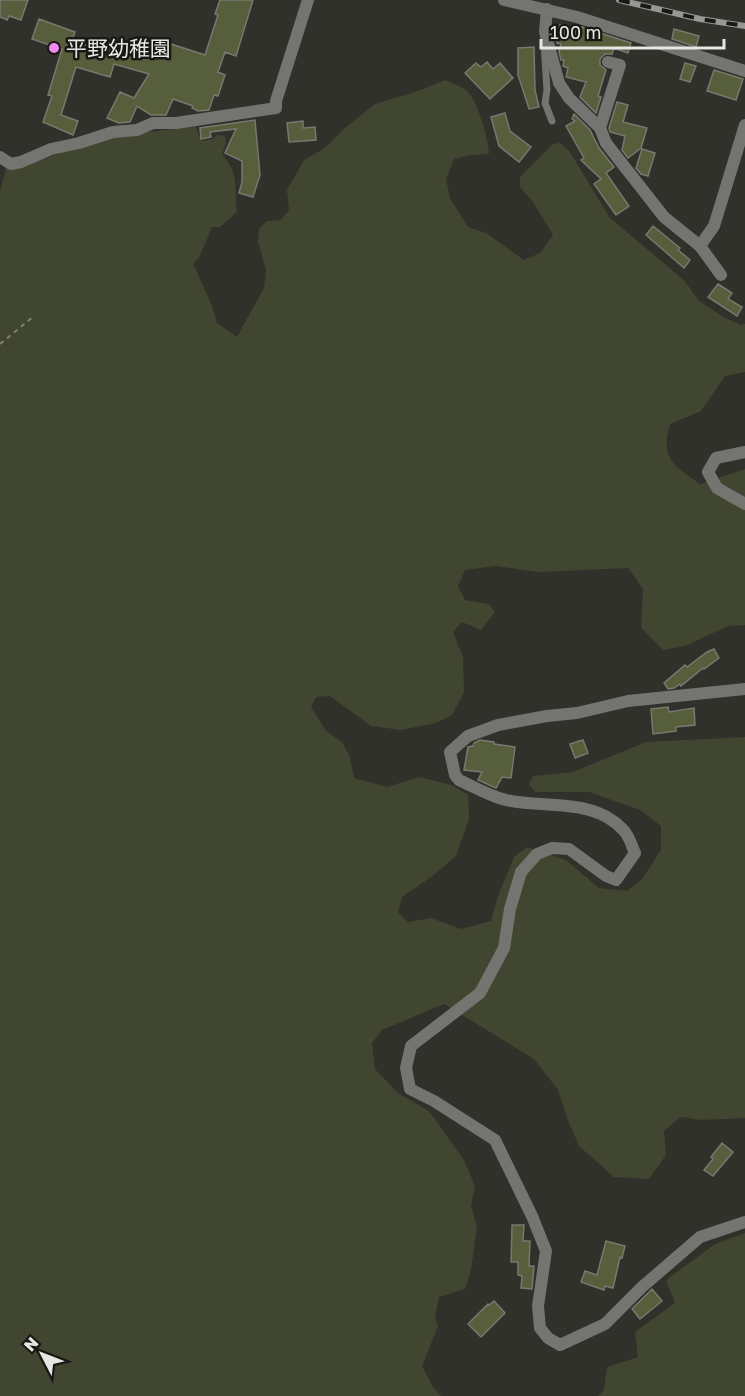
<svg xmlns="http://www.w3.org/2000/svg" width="745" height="1396" font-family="'Golos Text','Noto Sans JP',sans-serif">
	<rect width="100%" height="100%" fill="#2f312a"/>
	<path fill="#414630" d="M445,80c7,3 16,6 22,11 10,8 22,50 22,63l-19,1 -16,4 -8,20 4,19 18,29 18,6 38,27 16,-7 13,-18 -20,-33 -13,-15v-10l33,-33 7,-1 10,9 40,66 74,62 15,21 26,17 16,7 4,-1v48l-20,4 -24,35 -31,13c-10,36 4,41 30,60l45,-15v156l-17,1 -43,20 -22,4 -22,-22 2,-39 -15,-21 -89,4 -43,-6 -31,4 -7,16 7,14 24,4 6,8 -14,18 -19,-8 -9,10 10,25 1,35 -12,23 -16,8 -35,7 -30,-4 -41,-30 -14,1 -5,10 15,24 16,11 8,15 4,21 33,9 32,-10 33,8 16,10 1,24 -13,37 -22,19 -32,22 -4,15 10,10 23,-4 30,11 30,-8 7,-25 16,-39 13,-10 39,13 33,28 28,3 15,-12 19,-29v-24l-21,-16 -51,-18h-54l-6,-7 4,-9 40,-4 73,-30 99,-5v381l-44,2 -20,-3 -17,14 2,24 -17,24 -35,-2 -35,-31 -12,-28 -9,-28 -24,-31 -90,-55 -62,26 -10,13 3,26 23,24 31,18 35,49 11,26 -4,20 6,20 -6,44 -6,19 -26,8 -4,20 3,9 -16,40 11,21 8,9h-441v-1204l6,-24 18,-2 78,-28 94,-12 5,15 12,-2 4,-4 8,1 1,8 -4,10c18,22 12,32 15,58l-17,15h-8l-13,31 -6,5 19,43 5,17 20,14 27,-49 2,-18 -8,-28 1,-13 8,-8 14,-1 8,-10 -2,-20 17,-30 21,-12 20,-20 30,-24 40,-12z
		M745,1233v163h-147l6,-6 3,-23 31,-10 -3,-25 40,-29 -9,-23 49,-36z"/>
	<path fill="#575e3b" stroke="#777971" stroke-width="1.5" d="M0,0h28l-7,20 -12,-4 -2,4 -7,-3z
		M220,0h33l-17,56 -11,-4 -7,20 7,3 -7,21 -4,-1 -5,15 -11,1 -6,-3 1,-2 -20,-7 -7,16h-15l-14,-9 -7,16 -11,1 -12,-5 13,-26 14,6 15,-24 -35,-10 -4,13 -34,-10 -15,48 17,6 -5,14 -30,-13 9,-26 -4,-1 14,-46 -30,-10 7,-20 36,13 -3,9 22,7 3,-10 60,18 5,-15 43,14 13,-40 -3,-1z
		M560,25l21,5 1,-3 49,16 -3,10 -14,-5 -2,6h-7l-5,5v6l6,5 -8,26 3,1 -5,16 -16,-16 6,-15 -20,-5 2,-9 -5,-2 1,-6h-3l-2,-8 2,-8 -4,-1 -1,-3z
		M674,29l25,7 -3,11 -24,-8z
		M534,47l1,43 4,17 -10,2 -11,-34v-27z
		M487,62l6,7 7,-6 13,15 -23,21 -25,-26 11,-10 5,4z
		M685,63l11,3 -6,16 -10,-3z
		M714,70l29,9 -7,21 -29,-9z
		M617,102l11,3 -5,17 24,6 -6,20 -13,10 -6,-8 3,-14 -15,-4 -1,-4z
		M505,113l5,18 21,16 -12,15 -20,-16 -8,-29z
		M574,114l16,16 9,18 15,19 -8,6 23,33 -13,9 -22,-31 7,-5 -20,-19 3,-2 -18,-32 9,-5 -3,-2z
		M255,120l5,55 -7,22 -14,-4 3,-11v-21l-17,-8 11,-24 -26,3 1,5 -10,2 -1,-11z
		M303,121v7l12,-1 1,13 -27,2 -2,-19z
		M642,149l13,4 -7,23 -7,-2 -5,-6z
		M653,226l27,22 -2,2 12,10 -6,8 -38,-33z
		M718,284l14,9 -4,6 14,8 -5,9 -29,-19z
		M714,649l5,9 -15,11 -1,-1 -22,18 -1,-2 -6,4 -6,1 -4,-6 21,-18 2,2 20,-15z
		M668,707l1,5 25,-4 1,17 -19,2v4l-23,3 -2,-25z
		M480,740l14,2v2l21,3 -4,31 -9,-1 -6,11 -18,-8 4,-8 -18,-2 4,-23 5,-1 1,-3z
		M583,740l5,13 -13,5 -5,-14z
		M722,1143l11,9 -20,24 -9,-6 9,-11 -2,-2z
		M512,1225h12l-1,16h7l-1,25h5l-2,23 -11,-1 1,-12 -4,-1v-13h-7z
		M606,1241l19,5 -3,12 -2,-1 -7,31 -8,-2 -1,4 -23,-8 4,-11 12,4z
		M652,1289l10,12 -22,18 -8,-10z
		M494,1301l11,12 -24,24 -13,-13 20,-20 1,1z"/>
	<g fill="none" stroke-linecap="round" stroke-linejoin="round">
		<path stroke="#7e807a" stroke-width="2" stroke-dasharray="4.5 4.5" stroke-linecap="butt" d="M0,344l34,-28"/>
		<path stroke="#747571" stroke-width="7" d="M544,43l3,47 -2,13 7,18"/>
		<path stroke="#747571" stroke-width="12" d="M504,0l73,17 168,54
			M547,9l-2,23 14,51 10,15 31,30
			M608,62l12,3 -20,63 6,15 58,74 36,29 21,29
			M0,157l11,7 10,-2 30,-13 28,-6 34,-11 24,-2 16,-7h23l100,-15v-7l32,-101
			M700,246l14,-20 31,-101
			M745,452l-29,6 -8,14 9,16 28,16
			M745,689l-117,12 -51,12 -30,3 -49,9 -30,11 -18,16 5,23 4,5c15,7 31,16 47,20 39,9 90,-3 119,32 5,6 7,15 10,21l-19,27 -10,-4 -37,-27 -17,-1 -15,6 -16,18 -11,37 -6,39 -24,45 -69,53 -5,22 4,21 24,12 61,39 37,76 14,35 -8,55 2,22 8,10 12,7 45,-21 37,-37 58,-50 45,-15"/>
		<g stroke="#979893" stroke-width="6">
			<path id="rail" d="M619,0l81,19 45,7"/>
		</g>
		<use href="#rail" stroke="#181815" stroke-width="4" stroke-dasharray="11" stroke-linecap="butt"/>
	</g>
	<circle fill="#f389f1" stroke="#181815" stroke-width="2" cx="54" cy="48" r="6"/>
	<g text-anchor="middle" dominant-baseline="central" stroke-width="5" stroke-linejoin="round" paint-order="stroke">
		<g font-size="21" fill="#e6e7e3" stroke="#181815" text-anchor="start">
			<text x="66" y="48">平野幼稚園</text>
		</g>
	</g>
	<g transform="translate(42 1354) rotate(312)" stroke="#181815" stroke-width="4.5" paint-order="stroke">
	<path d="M0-4.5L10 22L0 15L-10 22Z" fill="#e6e7e3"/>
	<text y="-9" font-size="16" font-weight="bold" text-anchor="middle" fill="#e6e7e3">N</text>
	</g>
	<path d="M541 39v9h183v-9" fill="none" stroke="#e6e7e3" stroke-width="3"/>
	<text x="550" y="39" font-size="18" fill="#e6e7e3" stroke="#181815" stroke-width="4.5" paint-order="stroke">100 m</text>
</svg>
